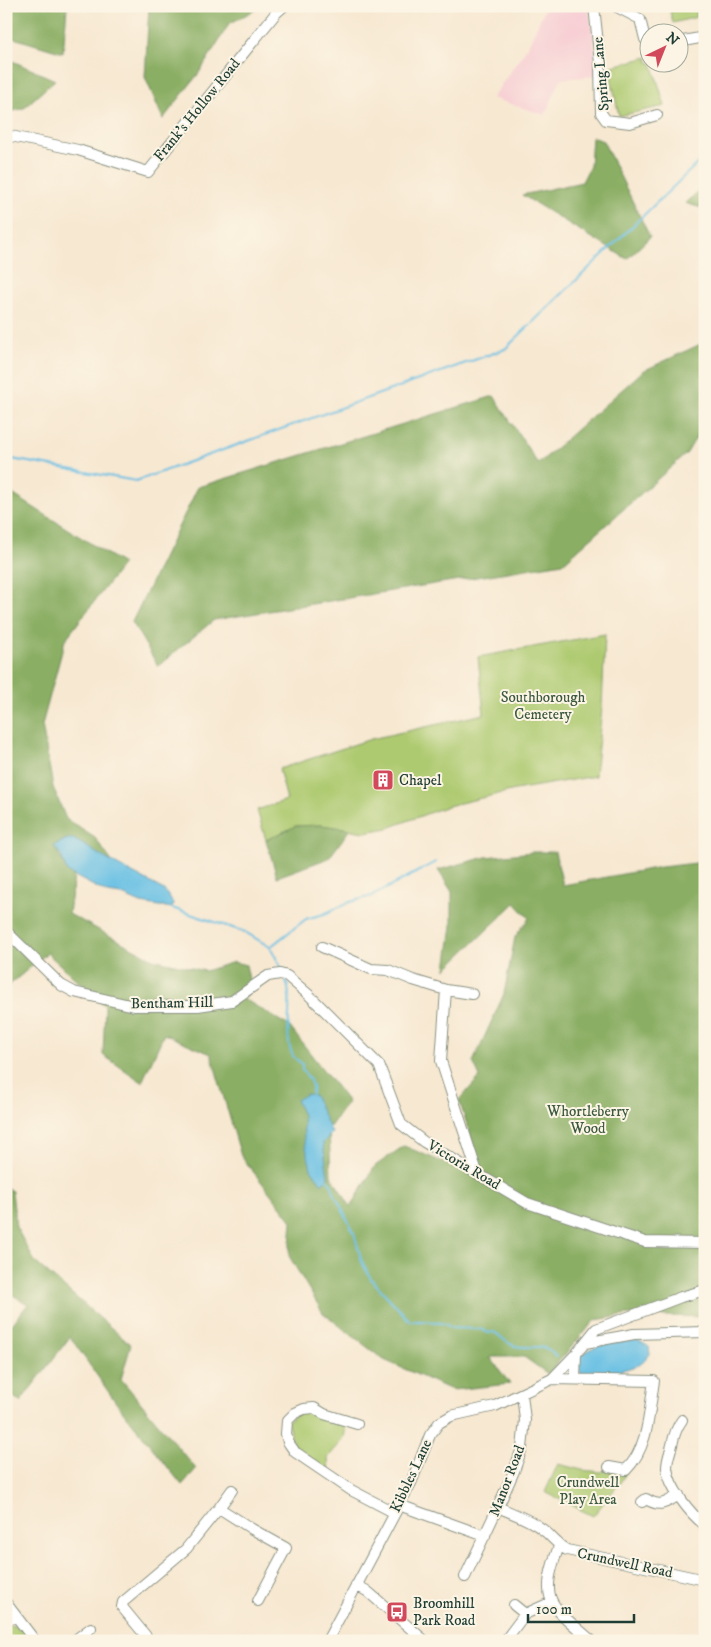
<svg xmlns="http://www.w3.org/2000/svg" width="711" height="1647" font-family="'IM FELL DW Pica',serif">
	<rect width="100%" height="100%" fill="#fcf5e5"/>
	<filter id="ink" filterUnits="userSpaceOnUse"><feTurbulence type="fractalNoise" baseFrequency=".02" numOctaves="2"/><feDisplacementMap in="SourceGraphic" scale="10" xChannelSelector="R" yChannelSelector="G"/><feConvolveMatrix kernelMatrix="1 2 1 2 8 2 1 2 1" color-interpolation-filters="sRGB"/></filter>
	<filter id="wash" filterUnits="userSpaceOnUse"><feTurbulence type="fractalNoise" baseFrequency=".0096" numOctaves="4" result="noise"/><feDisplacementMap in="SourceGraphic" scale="20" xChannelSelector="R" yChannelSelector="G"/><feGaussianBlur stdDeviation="1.12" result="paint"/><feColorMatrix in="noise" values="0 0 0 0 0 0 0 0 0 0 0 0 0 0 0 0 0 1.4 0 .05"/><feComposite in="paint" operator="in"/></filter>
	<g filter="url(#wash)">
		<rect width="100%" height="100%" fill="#f7e8d1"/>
		<path fill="#f7cfd4" d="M546,6h42l6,33 3,37 -36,3 -16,36 -53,-17 36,-52z"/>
		<path fill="#aeca71" stroke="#668452" d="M691,6h3l3,11 -24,6 -3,-11z
			M648,57v5l4,1 13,43 -46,10 -10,-49z
			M605,634l-3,74 -7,68 -80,14 -67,16 -60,22 -23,4 -44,-7 -25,1 -30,14 -9,-30 30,-10 -8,-31 92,-30 113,-25 -6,-57z
			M304,1409l41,12c2,22 -6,21 -17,37l1,17 -34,-23 -8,-31z
			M558,1464l24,6 20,2 7,-5 17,5 -4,8 -29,36 -48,-24z
			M6,1625c14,0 18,5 25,16h-25z"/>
		<path fill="#8aae63" stroke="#54764c" d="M15,6h55l-3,2 -4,45 -56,-17z
			M149,6h113l-33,18 -30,49 -36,46 -18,-42z
			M6,58l49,22 -31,28 -18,5z
			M592,137l11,4 47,96 -23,22 -105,-64 60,-13 8,-16z
			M705,186v23l-20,-6z
			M705,342v80l-18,31 -124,110 -349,57 -56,46 -26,-44 66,-135 296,-91 44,68 105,-93z
			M6,490l117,74 -58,76 -23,85 11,62 13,32 29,19 18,25 -46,-24 -13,7c7,10 10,24 20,30l-5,38 84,45 52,12 29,-9 12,3 5,24 -7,10 45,27 59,76 -19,26 2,48 20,31 24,-41 29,-20 81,34 -26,-80 21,-23 -7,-15 31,-68 11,-57 14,-19 -14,-15 -69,66 6,-43v-34l-14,-22 48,-13 47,-5h22l8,33 98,-18 44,-5v455l-77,-2 -33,5 -47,54 -24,-17h-34l20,27 -58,6 -68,-30 -61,-47 -34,-57 3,-35 -51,-65 -30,-102 -47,-20 -22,48 -39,-27 2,-49 -58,-53 -41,35z
			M321,825l29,4 -21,29 -52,19 -11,-37 30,-14z
			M6,1188l6,3 4,36 19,35 96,83 -10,34 75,90 -14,16 -65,-81 -47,-67 -50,65 -14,-11v-59l22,-28 -22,-13z"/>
		<path fill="#66bfe4" stroke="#427e8c" d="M67,839h6l13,7 15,10 63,34 9,13 -1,5 -31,-5 -19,-8 -15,-2 -40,-21 -6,-17 -7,-9z
			M306,1094l8,1 18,38 -9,10 5,34 -6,7 -11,-15 -7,-30 -1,-24 -7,-15z
			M638,1340l11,7 1,7c-2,2 -5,7 -8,9 -12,7 -48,14 -61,10 -14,-29 41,-31 57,-33z"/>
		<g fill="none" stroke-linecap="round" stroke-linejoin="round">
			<path stroke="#66bfe4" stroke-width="2" d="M6,458l130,23 369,-132 197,-190 3,1
				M172,908l73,24 25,15 9,16 4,9
				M270,947l36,-28 18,-5 26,-12 22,-6 64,-34
				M286,981c9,24 -4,53 7,75 2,3 6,5 9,8v6c7,7 13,16 9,26
				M325,1178l6,5 4,12 19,38 8,29 9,17 39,42c10,0 34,-1 41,7l29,1 9,4 5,-1c6,4 14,12 21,14 15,4 32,-5 41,11"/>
		</g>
	</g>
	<g filter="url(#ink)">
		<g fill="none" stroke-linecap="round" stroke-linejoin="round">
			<g stroke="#8b9282" stroke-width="12">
				<path id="minor" d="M594,6l6,57 1,50 5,7 24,3 27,-8
					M615,6l25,13 5,20 3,2
					M678,42l27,-5
					M6,135l72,15 70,22 128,-159 8,-7
					M6,931l55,54 13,7 60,14h64l34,-5 36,-25 12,-2 7,2 22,19 70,70 22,59 23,18 103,61 118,39 60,1
					M322,947l49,22 17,1 25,10 33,10 26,4
					M446,990l-5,71 36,111
					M585,1343l49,-9 71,-2
					M575,1378l1,-24
					M552,1379l102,2c-5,30 -5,66 -28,89l-17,-3
					M682,1420c-6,8 -8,15 -10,25 -2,8 -5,14 -5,23 2,19 23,46 38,57
					M357,1424l-33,-10 -10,-6 -10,1 -9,4 -8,8 -1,13 2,8 7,10 56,38 44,23
					M642,1502l4,-3c15,9 19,4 33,-4
					M399,1505l86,31
					M498,1507c15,7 32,12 44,22 9,6 15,16 25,21l138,30
					M219,1508l13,-18
					M559,1546c-21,57 -9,58 33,95
					M465,1577l33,-70 16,-36 8,-23 3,-28 -3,-26
					M356,1585l11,6 58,50
					M6,1603l29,38
					M514,1605l11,9
					M6,1620l10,-4
					M507,1638l18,-24 27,-12
					M74,1641l17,-13
					M150,1641l-28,-34 1,-5 63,-53 33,-41 33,21 34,19 -28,53
					M327,1641l84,-158 19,-48 9,-12 12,-7 44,-10 57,-27 24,-25 20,-25 85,-32 24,-7"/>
			</g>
			<use href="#minor" stroke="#fff" stroke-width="10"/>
		</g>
	</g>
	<defs>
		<g id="building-square" transform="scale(1.125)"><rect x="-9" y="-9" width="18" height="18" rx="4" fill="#d1495b" stroke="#fcf5e5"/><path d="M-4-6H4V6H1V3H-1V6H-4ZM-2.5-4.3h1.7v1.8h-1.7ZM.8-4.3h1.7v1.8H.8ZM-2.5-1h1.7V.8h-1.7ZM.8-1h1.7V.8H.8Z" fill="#fff"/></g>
		<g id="bus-square" transform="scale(1.125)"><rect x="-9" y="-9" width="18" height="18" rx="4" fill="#d1495b" stroke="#fcf5e5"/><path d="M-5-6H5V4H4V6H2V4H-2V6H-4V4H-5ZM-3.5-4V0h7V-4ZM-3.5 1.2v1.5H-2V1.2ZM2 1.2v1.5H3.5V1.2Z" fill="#fff"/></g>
	</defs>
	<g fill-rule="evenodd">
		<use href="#building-square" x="383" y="780"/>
		<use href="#bus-square" x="397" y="1612"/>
	</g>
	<g text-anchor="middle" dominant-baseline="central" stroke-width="4" stroke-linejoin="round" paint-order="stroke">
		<g font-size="15" fill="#1f3d34" stroke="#fcf5e5">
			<text transform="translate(601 74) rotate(-95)">Spring Lane</text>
			<text transform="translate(197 110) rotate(-51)">Frank's Hollow Road</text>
			<text transform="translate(172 1003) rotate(-1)">Bentham Hill</text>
			<text transform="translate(464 1165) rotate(31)">Victoria Road</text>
			<text transform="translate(411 1476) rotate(-65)">Kibbles Lane</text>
			<text transform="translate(507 1481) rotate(-69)">Manor Road</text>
			<text transform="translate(625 1563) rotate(12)">Crundwell Road</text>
		</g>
		<g font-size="15" fill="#3c5940" stroke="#fcf5e5">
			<text x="543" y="697">Southborough<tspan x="543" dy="17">Cemetery</tspan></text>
			<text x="588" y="1111">Whortleberry<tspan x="588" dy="17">Wood</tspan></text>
			<text x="588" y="1482">Crundwell<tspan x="588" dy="17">Play Area</tspan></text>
		</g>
		<g font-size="15" fill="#1f3d34" stroke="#fcf5e5" text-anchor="start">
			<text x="399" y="780">Chapel</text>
			<text x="413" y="1603">Broomhill<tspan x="413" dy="17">Park Road</tspan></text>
		</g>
	</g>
	<rect width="711" height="1647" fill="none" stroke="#fcf5e5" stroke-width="25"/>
	<g transform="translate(664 48) rotate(43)"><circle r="24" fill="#fcf5e5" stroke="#a4ab9e"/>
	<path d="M0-4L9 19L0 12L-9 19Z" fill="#d1495b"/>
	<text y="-8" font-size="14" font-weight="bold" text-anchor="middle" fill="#1f3d34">N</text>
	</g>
	<path d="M528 1614v8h106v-8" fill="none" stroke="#1f3d34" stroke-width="2.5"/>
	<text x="536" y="1614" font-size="15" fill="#1f3d34" stroke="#fcf5e5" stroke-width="4" paint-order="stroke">100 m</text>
</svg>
